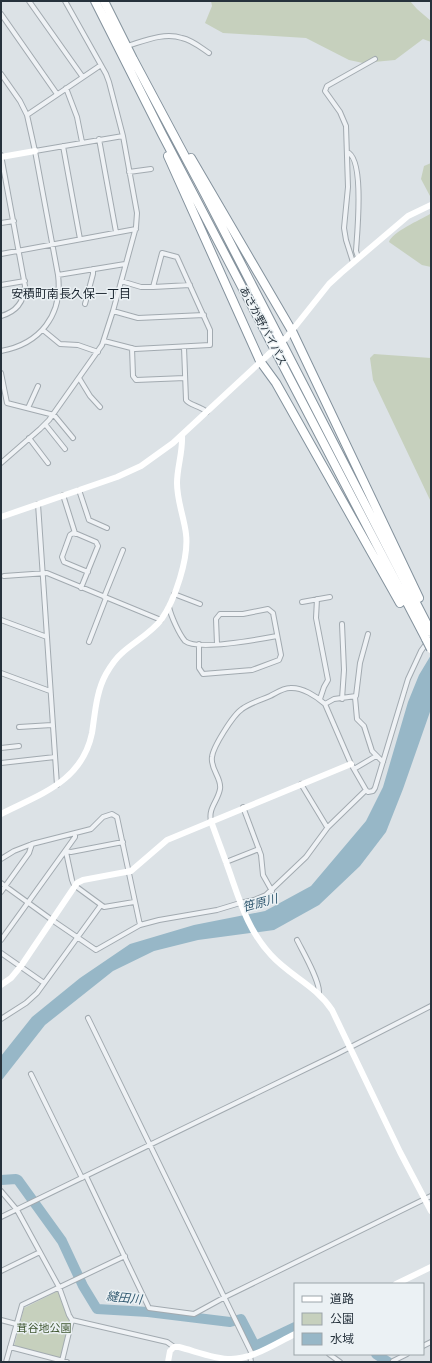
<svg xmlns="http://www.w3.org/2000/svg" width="432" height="1363" font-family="Figtree,'Noto Sans JP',sans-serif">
	<rect width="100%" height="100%" fill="#dce2e6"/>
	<path fill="#c6d0bd" d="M211,1h199l7,8 14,12v21l-8,-3 -28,21 -32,3 -14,-3 -43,-22 -83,-5 -18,-10 7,-17z
		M431,163v32l-1,1 -9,-17 3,-13z
		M430,214l1,1v52l-9,-2 -33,-23c3,-10 31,-22 41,-28z
		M374,354l57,4v144l-58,-122 -3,-22z
		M58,1291l13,29 -10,39 -47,-13 10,-38z"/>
	<path fill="#97b7c7" d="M431,655v54l-28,80 -17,43 -26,34 -41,39 -45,25 -76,10 -44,11 -41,20 -68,54 -44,56v-25l31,-39 48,-39 50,-34 64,-19 71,-14 46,-25 55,-65 17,-34 25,-85 11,-27z"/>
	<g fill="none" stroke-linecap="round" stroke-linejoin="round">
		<path stroke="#97b7c7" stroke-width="10" d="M1,1180l15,-1 2,1 44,61 21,45 14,23 51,3 82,10 11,-3 14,27 40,-19
			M376,1354l12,8"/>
		<g stroke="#a2aab0" stroke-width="6">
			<path id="street" d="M29,1l53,75
				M1,14l56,80
				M127,46c17,-5 37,-14 55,-8 10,2 18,9 27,15
				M1,74l19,27 7,14 8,36 23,124c5,40 -18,69 -57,76
				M66,88l11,29 5,25
				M27,115l74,-50
				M99,139l17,93
				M63,146l17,93
				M35,151l88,-15
				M347,152c18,6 10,82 9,99l2,6
				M129,172l22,-3
				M1,223l13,-2
				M1,254l135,-25
				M353,262l-7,-22 -2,-12 4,-41 -2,-61 -6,-14 -15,-21 2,-5 48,-27
				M58,275l67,-11
				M1,285l24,-4
				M153,287l37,-2
				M85,304l8,-30v-5
				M113,311l25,7 66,-3
				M1,316c15,-4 23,-14 24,-30l-24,-131
				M43,330l17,14 18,1 20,7
				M104,341l31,8 75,-4v-15l-33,-73 -15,-4 -9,34h-12l-20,-6
				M184,347l2,53c3,5 14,6 21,12
				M132,348l1,28 3,4 49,-2
				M1,373l6,30 47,12 19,23
				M79,378l11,18 10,11
				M28,408l10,-22
				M45,424l20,25
				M29,438l19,25
				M1,463l39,-34 9,-9 53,-75 11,-34 23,-84 1,-14 -14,-77 -14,-54 -3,-8 -41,-73
				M79,490l10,30 18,8
				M63,495l12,38 21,9 2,4 -17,42
				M38,504l19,281
				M76,534l-3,-1 -3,2 -8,22 2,5 24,10
				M4,576l43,-3 114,47
				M174,594l26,10
				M104,597l19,-47
				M317,599l-1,19 12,62 -4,7 -4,12
				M302,602l28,-5
				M169,607c2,9 10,27 16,34 12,10 76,-2 92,-5
				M1,620l46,17
				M342,624l2,46 -2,29
				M89,642l17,-44
				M199,644v24l4,6 49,-4 27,-10 2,-5 -8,-42 -5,-4 -25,5h-23l-4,5 1,25
				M1,673l49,18
				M355,697l2,22 7,7 8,25 11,11
				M325,704l9,-5 22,-3 4,-33 8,-29
				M19,727l33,-2
				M1,748l18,-2
				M1,763l54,-6
				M354,769l22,-13
				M301,784l26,43
				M243,807l18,48 2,20 9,16
				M211,821c-3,-13 7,-20 9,-32 2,-11 -10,-20 -8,-32 1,-10 21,-42 30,-48 8,-6 19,-9 28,-13 6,-3 13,-8 20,-8 12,-1 26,8 35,16l26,60 15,26 2,2 5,-1 2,-3 33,-109 13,-28 10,-14
				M65,851l6,1 52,-10
				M66,852l6,28 2,5 30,22 30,-5
				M1,859l13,-8 18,-7 59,-15 12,-12 9,-3 5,3 23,108
				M226,862l33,-13
				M1,883l51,37 44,30 44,-25 19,-5 58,-10 23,-7 14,-3 12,-5 40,-38 22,-30 38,-37
				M1,892l28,-39 3,-9
				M1,940l64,-89 10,-14v-4
				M297,940c6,12 23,41 22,53
				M1,953l43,30
				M88,1018l164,336
				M1,1019l25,-16 11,-10 64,-88
				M31,1074l51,104
				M86,1176l63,132 45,6 31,-17 206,-101
				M1,1191l16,19 42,77 10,28 3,5 95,22 7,5
				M1,1217l334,-162 96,-49
				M1,1271l39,-19
				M1,1320l15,4
				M423,1346l8,-4
				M10,1347l57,15
				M329,1354l11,8
				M250,1355l1,7
				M62,1361l10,-41
				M393,1361l14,-7
				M6,1362l16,-57 103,-49"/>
		</g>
		<g stroke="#84929d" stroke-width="10">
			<path id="highway" d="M95,1l67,133 264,505
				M104,1l29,58 71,133 227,440
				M168,156l92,205 16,22 124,220
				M191,158l101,173 127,267"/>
		</g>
		<use href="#street" stroke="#eff2f5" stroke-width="4"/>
		<path stroke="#fff" stroke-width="6" d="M1,157l34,-6
			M286,338l43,-54 12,-11 67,-57 23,-11
			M1,517l116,-40 24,-11 32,-23 96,-89
			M1,814c39,-20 81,-32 91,-81 3,-19 4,-41 14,-59 4,-7 9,-15 16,-21 12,-11 29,-20 39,-33 14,-20 28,-62 25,-86 -2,-17 -9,-33 -9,-51 0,-16 6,-31 5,-48
			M211,821c7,20 15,40 22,61 9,26 18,52 38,73 19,21 44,30 61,55l68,142 31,59
			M1,985l10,-7 10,-12 56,-83 6,-3 48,-9 36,-31 184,-76
			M396,1284l35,-17
			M168,1362l2,-11 4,-4h5c16,4 35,12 52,12 22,0 45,-16 64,-25"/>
		<use href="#highway" stroke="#fff" stroke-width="8"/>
		<g stroke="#84929d" stroke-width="10" stroke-linecap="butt">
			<path id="highway-bridge" d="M426,639l5,10"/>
		</g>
		<path stroke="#fff" stroke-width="6" d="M269,354l17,-16"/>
		<use href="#highway-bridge" stroke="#fff" stroke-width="8"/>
	</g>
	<g text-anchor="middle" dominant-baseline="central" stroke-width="3" stroke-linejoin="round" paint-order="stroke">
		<g font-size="11" fill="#26323c" stroke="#ebf1f4">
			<text transform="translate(263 326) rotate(62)">あさか野バイパス</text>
		</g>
		<g font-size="11" fill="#415833" stroke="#ebf1f4">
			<text x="44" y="1328">茸谷地公園</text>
		</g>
		<g font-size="12" fill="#18232d" stroke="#ebf1f4">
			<text x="71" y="294">安積町南長久保一丁目</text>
		</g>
		<g font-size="12" font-style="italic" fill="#315970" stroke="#ebf1f4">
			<text transform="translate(260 903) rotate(-15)">笹原川</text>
			<text transform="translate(124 1298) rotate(6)">縫田川</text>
		</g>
	</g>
	<rect width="432" height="1363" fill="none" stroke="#26323c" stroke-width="4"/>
	<rect x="294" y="1283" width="130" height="72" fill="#ebf1f4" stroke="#9ca5aa"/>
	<rect x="302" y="1296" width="20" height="6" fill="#ffffff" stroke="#9ca5aa"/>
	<text x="330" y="1303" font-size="12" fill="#26323c">道路</text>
	<rect x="302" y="1313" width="20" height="12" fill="#c6d0bd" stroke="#9ca5aa"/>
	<text x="330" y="1323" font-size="12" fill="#26323c">公園</text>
	<rect x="302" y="1333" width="20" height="12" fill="#97b7c7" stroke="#9ca5aa"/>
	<text x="330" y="1343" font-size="12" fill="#26323c">水域</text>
</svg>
